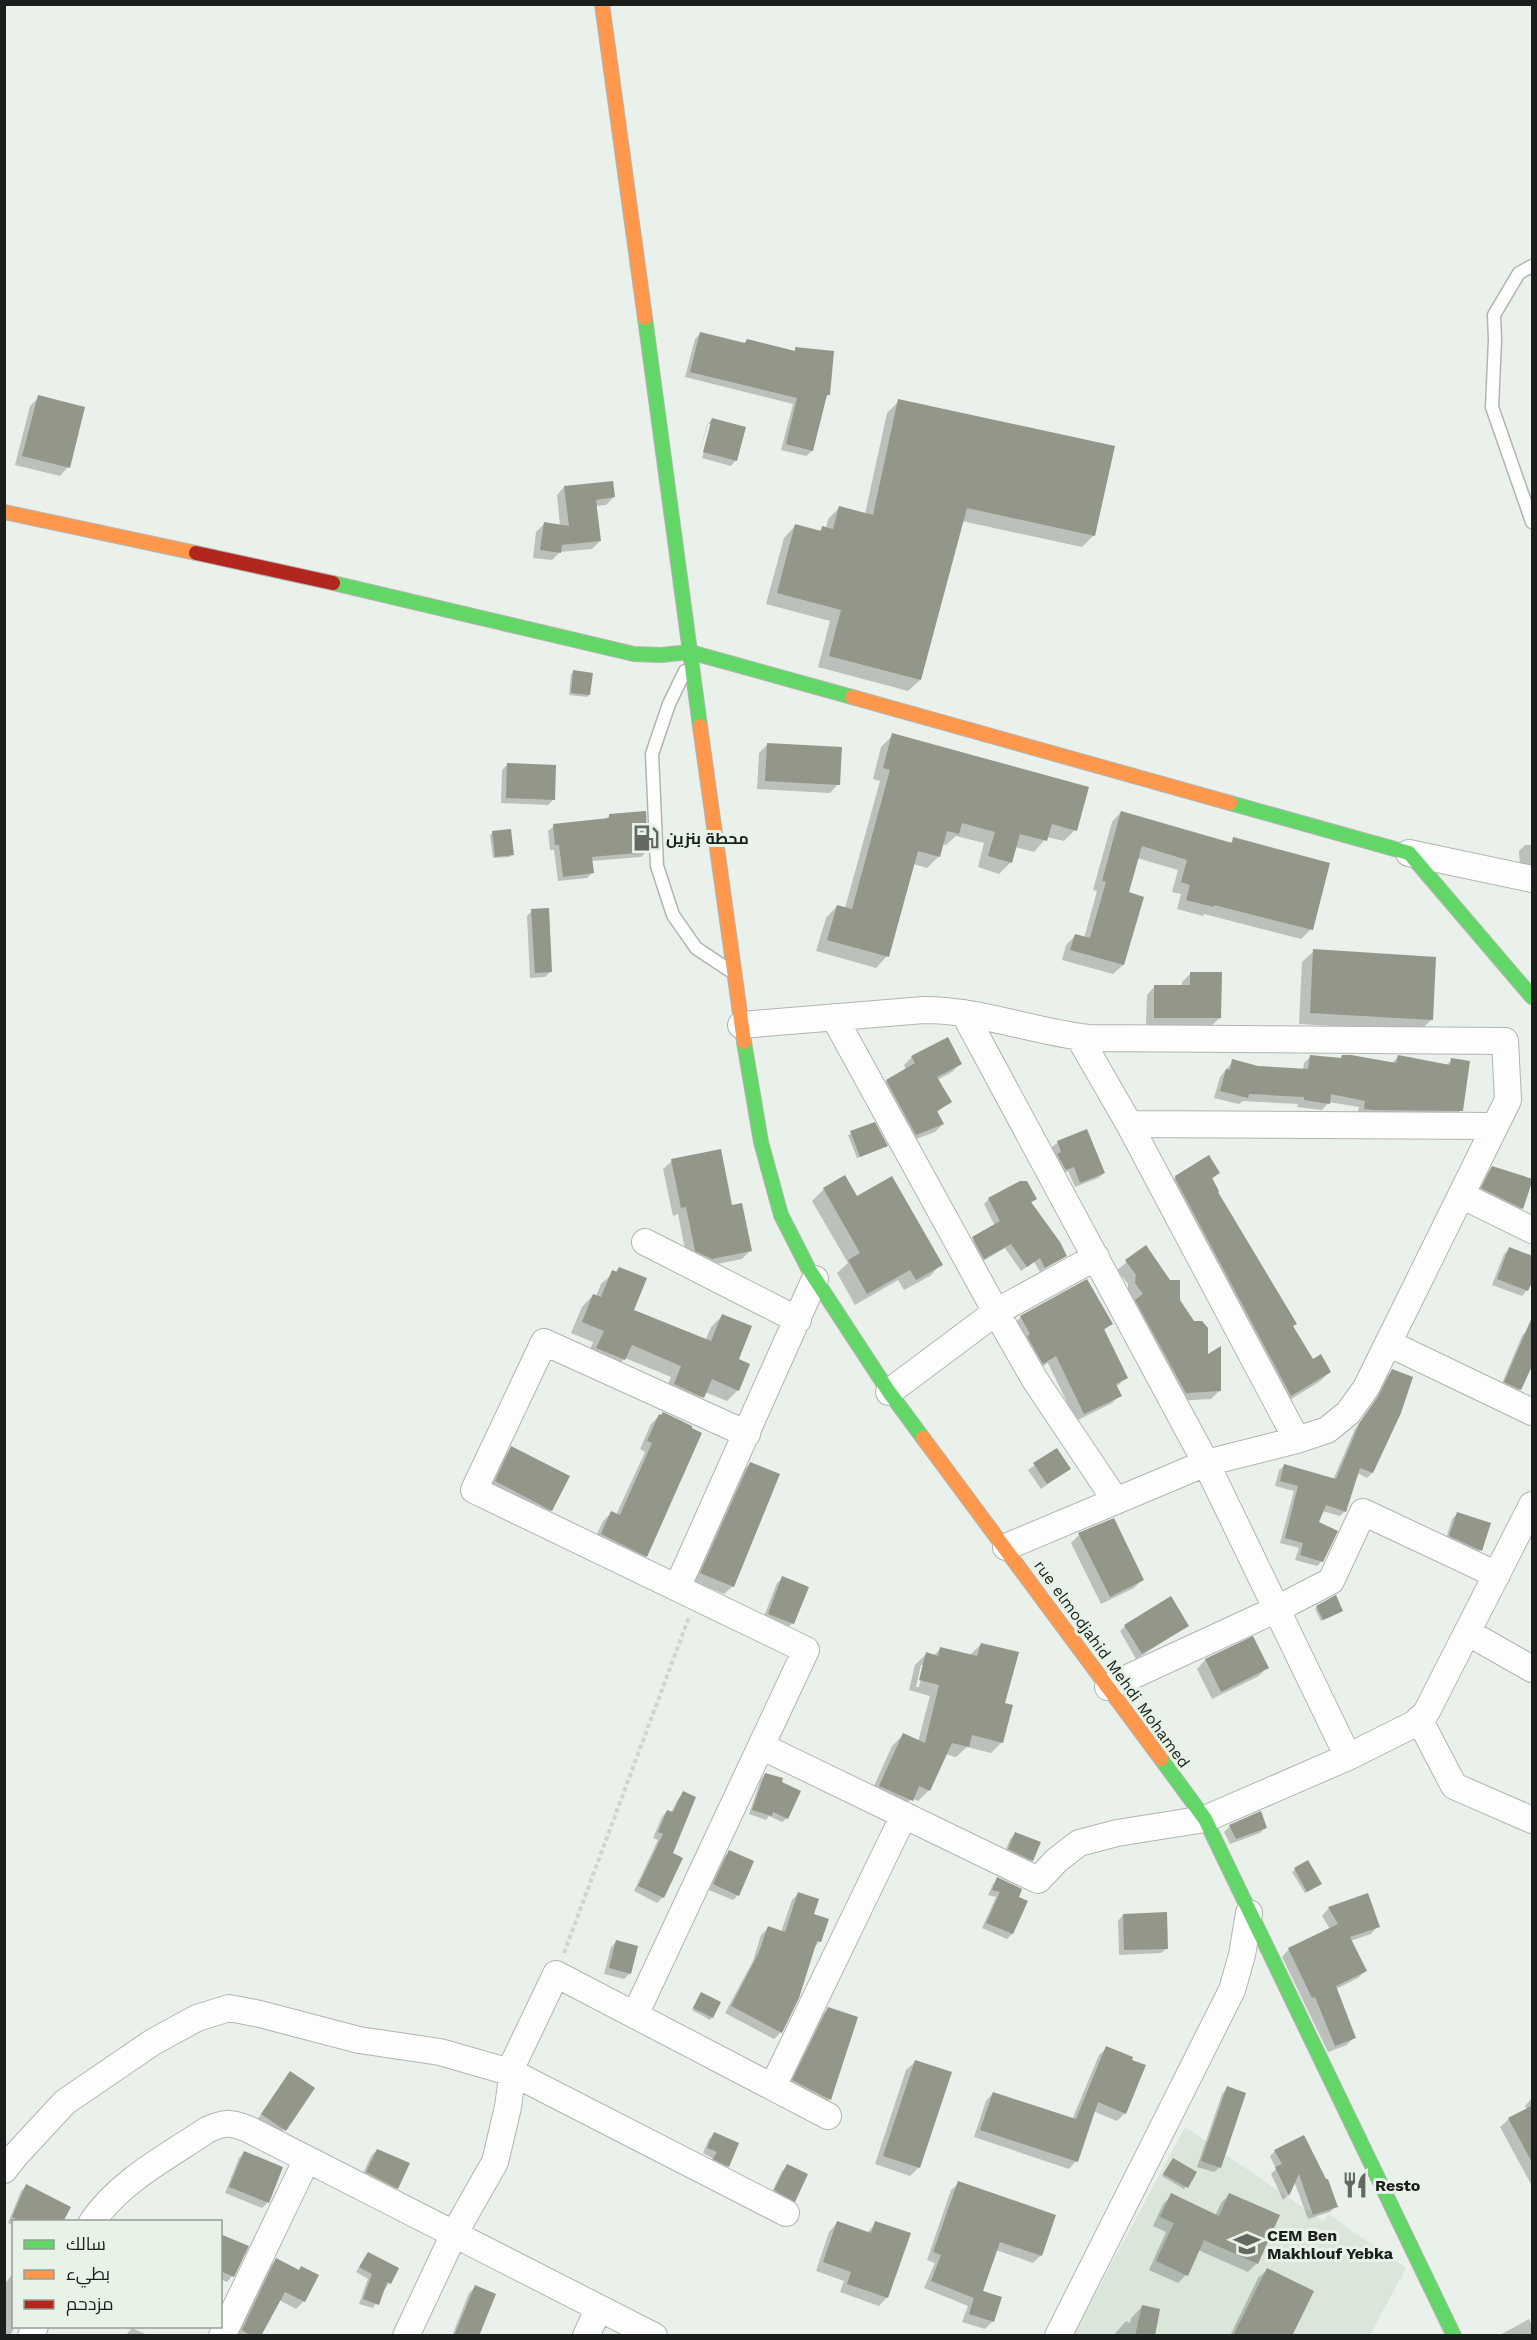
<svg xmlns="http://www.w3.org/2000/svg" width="1537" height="2340" font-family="'Work Sans',Cairo,sans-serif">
	<rect width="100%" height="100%" fill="#eaf0ea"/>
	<path fill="#dae6da" d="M1185,2127l138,94 5,-7 78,54 -36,67 -297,1z"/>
	<path fill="#0003" fill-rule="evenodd" d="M700,334l43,10 4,-3 46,11 3,-3 32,46 -3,3 -13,53 -6,5 -25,-6 12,-46 -108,-27 10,-38z
		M39,397l29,70 -8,9 -45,-11 15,-59z
		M899,401l195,134 -12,12 -120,-26 -42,159 -12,11 -90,-24 12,-46 -64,-17 18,-66 11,-12 23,6 5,-4h3l2,-9 12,-12 25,7 22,-101z
		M712,419l24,41 -5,6 -29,-8 10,-34h-4l-10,33 9,-32z
		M564,487l50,10 -8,8 -10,1 4,35 -8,8 -32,3 -8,8 -19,-2 3,-26 8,-8 16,2 -3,-31z
		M574,672l15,23 -2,2 -18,-2 2,-21z
		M893,735l182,95 -11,11 -17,-4 -13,15 -19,-5 -4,15 -12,12 -21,-7 6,-24 -28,-7 -10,9 -4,-1 -3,12 -12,12 -14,-4 -26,92 -11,12 -60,-17 10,-33 11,-12 8,2 35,-127 -7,-2 8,-32z
		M768,744l70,40 -8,9 -73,-4 2,-36z
		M508,764l45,36 -5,5 -47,-2 1,-33z
		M1121,812l108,32 5,-5 77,90 -10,10 -97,-25 -1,2 -26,-7 4,-15 -9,-2 6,-22 -41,-12 -9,35 -5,72 -10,9 -51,-14 4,-15 10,-10 8,3 13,-47 -4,-1 19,-68z
		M610,815l37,36 -6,6 -50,4 1,12 -5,5 -29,3 -4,-31h-4l-2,-19 6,-5 51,-6z
		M493,832l19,22 -2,3 -17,1 -3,-23z
		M1525,845h7v26l-12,-4 -1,-16z
		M532,911l19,60 -6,6 -15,1 -3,-62z
		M1314,951l117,69 -11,11 -121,-7 3,-62z
		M1191,973l29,45 -9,8h-65l1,-31 8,-9h27v-4z
		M1311,1056l29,3 3,-3 48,8 7,-7 48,8 6,-5 9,50 -7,7 -97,-2 2,-8 -30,-5 -7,8 -25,-3 1,-3 -55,-3 -4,3 -25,-6 6,-21 13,-16 25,6 45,3 1,-7z
		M912,1057l48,7 -8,8 -15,8 13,22 -14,11 7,11 -8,8 -27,10 -29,-53 8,-8 19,-11 -2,-5z
		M874,1124l12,22 -29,12 -9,-23z
		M1058,1142l46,31 -6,5 -23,9 -7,-16 -8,4 -8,-15 4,-4 -4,-9z
		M672,1161l59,46 19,44 -8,8 -40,8 -15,-8 -9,-45 -5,2 -10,-47z
		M1493,1167l29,41 -5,5 -40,-19 10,-21z
		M1218,1173l-7,7 5,12 75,135 21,34 18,11 -11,10 -39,24 -115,-219 11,-10z
		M844,1177l13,21 84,66 -11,12 -26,14 -6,-10 -43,25 -18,-32 11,-10 -36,-62 12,-12z
		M989,1199h46l-5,5 35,51 -25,17 -6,-10 -13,9 -16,-23 -27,16 -10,-20 27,-18 -11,-22z
		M1146,1247l32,54 28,56 14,33 -9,9 -34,2 -49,-92 7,-7 -7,-10v-8l-11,-14z
		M1509,1249l18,41 -5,6 -30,-11 12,-31z
		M619,1268l13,43 73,30 6,-14 11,-11 15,44 1,30 -11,11 -22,-9 -14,17 -28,-13 8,-19 -46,-19 -13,13 -26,-11 7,-18 -22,-9 11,-26 11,-12 3,1 5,-12z
		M1021,1317l90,7 -8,7 23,47 -10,9 4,8 -8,8 -36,18 -28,-58 -13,8 -22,-46z
		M1527,1330l-7,59 -5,6 -15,-7 22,-52z
		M1392,1371l-20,102 -5,5 -10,-5 -12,38 -5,5 -18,-5 -5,12 5,38 -5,5 -22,-6 4,-12 -19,-5 14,-52 -19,-5 4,-16 6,-5 48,15 22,-51 18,-26 14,-27z
		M659,1416l-13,140 -9,8 -44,-21 10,-22 9,-9 4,3 29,-63 -5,-3 11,-25z
		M512,1448l39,62 -9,9 -55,-29 16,-33z
		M1056,1450l13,19 -28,20 -13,-19z
		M750,1464l-17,122 -9,8 -31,-13 49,-109z
		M1458,1513l31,11 -9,26 -5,6 -30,-14 7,-23z
		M1079,1535l64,44 -9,9 -33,16 -30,-61z
		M783,1578l10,45 -6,5 -24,-9 14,-36z
		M1317,1607l22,6 -18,8 -6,-12z
		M1125,1626h63l-52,33 -16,-28z
		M1253,1638l14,29 -8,9 -47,23 -15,-30 8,-9z
		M981,1644l23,61 -2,37 -11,11 -24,-6 -11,10 -11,-3 -16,36 -11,11 -6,-3 -12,13 -31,-14 23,-51 11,-11 15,7 12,-46 -21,-6 6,-25 11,-11 7,2 8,-8 28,8zM921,1665h3l-5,22h-3z
		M766,1774l21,44 -5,4 -13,-6 -3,4 -17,-6 12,-35z
		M683,1793l-20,104 -6,6 -23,-12 24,-51 -5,-2 9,-21 5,-6 4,2 7,-14z
		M1260,1813l6,14 -6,6 -30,11 -6,-12 6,-6z
		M1015,1834l17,26 -6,6 -22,-11 6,-16z
		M729,1852l9,43 -5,5 -24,-10 15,-33z
		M1307,1862l10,24 -12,7 -13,-21z
		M998,1879l19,19 9,3 -14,33 -5,5 -25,-11 14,-31 -8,-2 5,-11z
		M799,1893l13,22 8,26 -7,8 -32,83 -7,7 -49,-26 28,-52 8,-26 7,-7 13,4 11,-32z
		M1367,1895l11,31 -7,8 -21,7 15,30 -7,7 -22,11 18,48 -7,8 -19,7 -46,-95 7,-8 41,-20 -8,-13 7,-8z
		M1123,1915l44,33 -6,5 -42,2 -1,-34z
		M616,1942l14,31 -6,6 -20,-5 7,-27z
		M699,1996l13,21 -2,3 -18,-10z
		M828,2009l29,9 -28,82 -5,5 -36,-19 35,-72z
		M1107,2048l23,13 14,5 -19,47 -8,8 -24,-10 -17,50 -7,8 -95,-32 12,-36 7,-8 79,27 27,-65z
		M915,2062l4,105 -9,9 -35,-12 31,-94z
		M290,2073l23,16 -34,47 -22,-16z
		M1227,2088l-7,79 -6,5 -17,-5 25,-73z
		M1532,2098v88l-32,-59 9,-8 18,-10 -2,-3z
		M714,2134l14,32 -6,5 -13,-6 3,-7 -9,-5 6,-14z
		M377,2150l20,38 -6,5 -30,-15 10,-22z
		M1275,2151l61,55 -6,6 -22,7 -14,-38 -6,14 -5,5 -12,-26 5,-5 -6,-13z
		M244,2153l37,15 -14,35 -5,5 -37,-15 14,-35z
		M1171,2162l24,11 -11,16 -22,-13z
		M787,2166l7,35 -6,5 -18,-10 12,-25z
		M959,2183l95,33 -14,40 -7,7 -37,-13 -15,42 19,6 -8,24 -7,7 -23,-7 6,-16 -44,-18 11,-25 -8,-3 24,-70z
		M26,2186l37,32 7,4h-56v3l-6,-2 13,-32z
		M1230,2194l27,69 -9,9 -50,-22 -12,25 -8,8 -29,-13 17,-38 -13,-6 10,-22 9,-9 43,21 6,-13z
		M837,2223l30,10 9,-10 11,74 -8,9 -39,-14 4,-11 -28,-10 13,-39z
		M220,2236l12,40 -5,6 -7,-3z
		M368,2254l21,29 -16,25 -14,-4 9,-25 -12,-7z
		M276,2260l28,41 -8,8 -17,-9 -20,36h-23l33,-69z
		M1267,2270l23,66h-60l28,-58z
		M14,2272l1,54 -5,10h-6v-51z
		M475,2287l2,49h-25l17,-43z
		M1142,2307l12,26 5,3h-46l13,-15 4,2 1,-5z
		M1529,2319l3,7v10h-34z
		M132,2328l18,8h-25z"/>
	<path fill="#93978a" d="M700,332l45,11 2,-4 48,12v-4l39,4 -4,44h-3l-14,56 -27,-7 11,-46 -107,-26z
		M38,395l47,12 -15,61 -48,-12z
		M898,399l217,47 -20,90 -128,-28 -46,172 -92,-24 12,-46 -64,-17 18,-69 26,7 1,-5 11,3 6,-23 34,9z
		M712,418l34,9 -9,34 -34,-9z
		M613,481l2,16 -19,3 5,41 -39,4 -1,8 -21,-3 4,-28 25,4 -5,-40z
		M573,670l20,3 -3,22 -19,-2z
		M892,733l197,54 -12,44 -25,-7 -5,17 -27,-7 -8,29 -24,-7 7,-24 -33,-9 -3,11 -12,-3 -7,26 -22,-6 -29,106 -62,-17 10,-35 15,4 38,-139 -7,-2z
		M767,743l75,4 -2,38 -75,-4z
		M507,763l49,2 -1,35 -49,-2z
		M646,811l2,41 -56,5 2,16 -31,4 -4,-32h-4l-2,-21 56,-6v-4z
		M1121,811l111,32 1,-6 97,26 -17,67 -99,-25v2l-28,-7 4,-15 -9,-3 6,-22 -45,-14 -13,46 15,5 -20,68 -54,-15 5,-16 15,4 16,-56 -4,-1z
		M511,829l3,26 -19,2 -3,-26z
		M549,908l3,64 -17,1 -4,-64z
		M1313,949l123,8 -3,63 -123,-7z
		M1190,972h32l-1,46h-67v-33h36z
		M948,1037l14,27 -25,13 15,25 -15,9 7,13 -28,11 -30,-55 29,-17 -4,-7z
		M1310,1055l31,3 1,-3h9l45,8 2,-8 52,10 1,-7 19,3 -7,50 -90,-1 -9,-1 1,-8 -34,-7 -1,10 -26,-4v-3l-55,-3 -1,4 -28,-7 6,-22 4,1 2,-11 26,7 50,3z
		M875,1122l13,24 -28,11 -10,-26z
		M1087,1129l18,44 -25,10 -6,-16 -8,3 -9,-16 4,-2 -4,-11z
		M721,1149l11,56 10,-2 10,48 -40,8 -17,-8 -9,-44 -5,1 -10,-49z
		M1209,1155l11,18 -8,5 7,13 -1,1 79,132 -4,2 20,33 8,-5 10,18 -40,24 -115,-216 -1,-4z
		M1492,1166l41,13 -10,30 -42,-21z
		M845,1175l12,21 35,-20 51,89 -27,15 -6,-10 -43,24 -19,-34 12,-7 -37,-65z
		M1020,1181h7l10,18 -6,3 29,40 7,14 -22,12 -5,-10 -13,9 -16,-23 -27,15 -12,-22 28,-16 -12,-23z
		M1146,1245l24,35h10v20l14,21h8l6,7v26l13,-8v45l-35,2 -51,-93 8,-6 -8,-11 1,-8 -11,-15z
		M1509,1247l24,9v24l-5,11 -31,-12z
		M619,1267l28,11 -13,32 77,31 11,-27 30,12 -13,33 11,5 -11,27 -27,-12 -8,19 -30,-14 7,-18 -49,-21 -7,15 -29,-12 8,-17 -22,-9 11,-28 8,3 11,-27 5,2z
		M1087,1279l26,45 -9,5 24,49 -12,6 6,12 -38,18 -28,-58 -13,8 -16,-28 3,-2 -10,-18z
		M1533,1315v49l-12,26 -17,-8z
		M1392,1369l21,8 -12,36 -28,60 -13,-5 -14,44 -20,-7 -7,17 19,9 -15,31 -23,-7 3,-12 -18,-5 13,-52 -18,-5 4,-17 52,15 24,-57 18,-25z
		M663,1412l29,14v2l10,5 -55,124 -46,-23 10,-23 9,4 32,-72 -5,-2 12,-27 2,1z
		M511,1446l59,30 -18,35 -57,-30z
		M1057,1448l14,21 -24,15 -14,-21z
		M750,1462l30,12 -46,113 -34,-14z
		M1457,1512l34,11 -9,28 -33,-15z
		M1114,1518l30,62 -34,17 -32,-64z
		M782,1576l27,11 -15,37 -26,-10z
		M1336,1595l7,16 -20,9 -7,-14z
		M1171,1596l18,30 -47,28 -18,-29z
		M1253,1636l16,32 -48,24 -16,-33z
		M981,1643l38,9 -14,51 8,2 -10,38 -31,-8 -3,12 -17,-4 -22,48 -11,-5 -6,15 -34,-15 24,-53 22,10 14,-58 -20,-5 7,-28 12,4 2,-9 37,9z
		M765,1773l18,5 -1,4 19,9 -13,28 -15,-7 -1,4 -20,-6z
		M683,1791l13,6 -23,56 10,5 -19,40 -26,-12 25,-52 -5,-2 9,-22 6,2z
		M1261,1811l6,17 -31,11 -7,-14z
		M1015,1832l26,10 -8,19 -25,-12z
		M729,1850l25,11 -15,35 -26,-12z
		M1308,1860l14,24 -15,8 -13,-24z
		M997,1877l25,12 -3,8 9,4 -15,33 -27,-11 14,-31 -8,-2z
		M798,1892l21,7 -5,15 15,5 -8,23 -4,-1 -18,57 -17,35 -51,-27 28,-54 9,-26 17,6z
		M1368,1893l12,34 -30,10 17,34 -31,15 20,52 -21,8 -20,-49 -3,1 -24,-50 50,-24 -10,-17z
		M1167,1912l1,37 -44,1 -1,-36z
		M616,1940l22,6 -7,28 -22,-6z
		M701,1992l20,10 -8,16 -20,-10z
		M828,2007l30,10 -27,83 -39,-20z
		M1106,2046l27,11 -1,3 14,5 -20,49 -28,-12 -20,60 -98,-32 13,-38 83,27z
		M915,2060l37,12 -32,96 -37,-12z
		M290,2071l25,17 -29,43 -25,-17z
		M1227,2086l19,7 -25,75 -20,-7z
		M1533,2105v59l-25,-46z
		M714,2132l25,11 -10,24 -16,-8 4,-7 -10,-4z
		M1304,2135l22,44h2l10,28 -25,8 -14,-41 -10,22 -14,-29 7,-3 -8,-14z
		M377,2149l33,14 -12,26 -32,-17z
		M244,2151l39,16 -14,36 -40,-16z
		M1173,2158l24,14 -9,16 -25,-14z
		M787,2164l21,10 -13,28 -21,-12z
		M958,2181l98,34 -14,41 -42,-14 -17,49 19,6 -8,25 -25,-8 5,-16 -43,-17 10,-26 -8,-3z
		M26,2184l45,23 -8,15h-40l-11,-5z
		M1171,2193l48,23 10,-23 51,22 -22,49 -54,-24 -16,36 -32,-15 18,-38 -14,-6z
		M837,2221l34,12 4,-12 36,12 -23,65 -41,-14 4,-12 -28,-10z
		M220,2234l29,12 -15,31 -14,-6z
		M368,2252l31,16 -8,16 -4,-2 -8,23 -16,-6 9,-25 -13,-7z
		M276,2258l23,12 2,-4 18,9 -14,27 -20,-10 -24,44h-10l-9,-6z
		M1267,2268l47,23 -22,45h-59z
		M475,2285l21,9 -17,42h-25z
		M1142,2305l18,4 -5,27h-20z"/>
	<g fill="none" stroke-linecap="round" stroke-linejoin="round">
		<g stroke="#b1b5b1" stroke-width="15">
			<path id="lane" d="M1532,266l-13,7 -25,42 1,25 -3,67 40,115
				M685,671l-16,33 -17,50 5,112 16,49 23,33 33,22"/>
		</g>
		<g stroke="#b1b5b1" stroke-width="28">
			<path id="street" d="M1409,853l123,26
				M964,1013l242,450 142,294
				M834,1017l162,295 39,68 81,121
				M741,1025l183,-15c57,0 109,22 165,28l416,3 3,59 -142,288 -18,25 -21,17 -30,10 -91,23 -200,84
				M1079,1037l50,87 168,316
				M1129,1124l366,2
				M1461,1195l71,35
				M645,1242l153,78
				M1388,1343l144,69
				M889,1392l107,-80 100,-55
				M677,1588l138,-309
				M1467,1632l65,37
				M1108,1687l169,-78 54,-28 32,-69 134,63
				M1419,1719l35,67 78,34
				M761,1746l277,134 19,-20 22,-17 38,-10 88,-14 143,-62 66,-33 12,-11 106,-208
				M635,2015l171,-365 -332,-160 70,-148 203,92
				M773,2086l131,-271
				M4,2170l11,-14 50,-54 88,-60 44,-24 32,-10 31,6 99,26 81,12 73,21 273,140
				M92,2222c28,-41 75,-65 115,-92 17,-8 23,-8 41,-1l406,207
				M31,2336l4,-10
				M222,2336l85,-177
				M406,2336l48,-102 41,-72 13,-55 6,-45 42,-88 272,142
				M586,2336l13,-28
				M1058,2336l174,-346 10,-35 7,-42"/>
		</g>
		<g stroke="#b1b5b1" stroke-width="16">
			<path id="fast" d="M645,318l55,408
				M333,583l301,71 27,1 29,-3 162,45
				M1230,803l179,50 123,144
				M744,1042l17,100 20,73 27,53 81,124 34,46
				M1161,1759l44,60 249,517"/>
		</g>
		<g stroke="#b1b5b1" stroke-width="16">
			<path id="slow" d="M602,4l43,314
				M4,512l192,41
				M852,697l378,106
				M700,726l44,316
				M923,1438l238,321"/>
		</g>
		<g stroke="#b1b5b1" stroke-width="16">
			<path id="jam" d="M196,553l137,30"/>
		</g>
		<path stroke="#d2d4d2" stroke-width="4" stroke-dasharray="4.5 3" stroke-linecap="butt" d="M564,1953l125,-336"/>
		<use href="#lane" stroke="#fcfdfc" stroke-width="12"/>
		<use href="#street" stroke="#fcfdfc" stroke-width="26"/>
		<use href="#fast" stroke="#63d668" stroke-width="14"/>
		<use href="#slow" stroke="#ff974d" stroke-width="14"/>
		<use href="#jam" stroke="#b3261e" stroke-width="14"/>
	</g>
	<defs>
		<g id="fuel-bare" transform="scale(2.07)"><path d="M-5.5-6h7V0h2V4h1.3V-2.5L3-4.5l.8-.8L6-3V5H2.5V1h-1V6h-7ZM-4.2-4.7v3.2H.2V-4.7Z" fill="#636863" stroke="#e7f3e7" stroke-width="2.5" paint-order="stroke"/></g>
		<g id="restaurant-bare" transform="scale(2.07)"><path d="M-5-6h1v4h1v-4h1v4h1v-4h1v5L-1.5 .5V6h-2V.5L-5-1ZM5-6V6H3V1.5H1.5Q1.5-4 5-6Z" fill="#636863" stroke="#e7f3e7" stroke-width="2.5" paint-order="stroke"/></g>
		<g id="school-bare" transform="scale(2.07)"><path d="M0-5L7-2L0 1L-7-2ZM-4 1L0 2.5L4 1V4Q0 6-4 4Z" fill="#636863" stroke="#e7f3e7" stroke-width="2.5" paint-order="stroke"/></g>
	</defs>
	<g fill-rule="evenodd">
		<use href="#fuel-bare" x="646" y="838"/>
		<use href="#restaurant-bare" x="1355" y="2185"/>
		<use href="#school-bare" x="1247" y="2244"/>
	</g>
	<g text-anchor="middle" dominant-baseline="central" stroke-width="6" stroke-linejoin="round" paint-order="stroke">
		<g font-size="16" font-weight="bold" fill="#1b1f1b" stroke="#e7f3e7" text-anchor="start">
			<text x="666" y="838">محطة بنزين</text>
			<text x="1375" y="2185">Resto</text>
			<text x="1267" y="2235">CEM Ben<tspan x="1267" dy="18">Makhlouf Yebka</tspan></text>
		</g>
		<g font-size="16" fill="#1b1f1b" stroke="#e7f3e7">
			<text transform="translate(1112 1664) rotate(54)">rue elmodjahid Mehdi Mohamed</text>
		</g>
	</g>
	<rect width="1537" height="2340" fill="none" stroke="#1b1f1b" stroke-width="12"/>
	<rect x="12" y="2220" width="210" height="108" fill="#e7f3e7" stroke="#959e95" stroke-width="1.5"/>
	<rect x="24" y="2240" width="30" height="9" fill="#63d668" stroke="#959e95" stroke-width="1.5"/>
	<text x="66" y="2250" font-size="18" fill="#1b1f1b">سالك</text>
	<rect x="24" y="2270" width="30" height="9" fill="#ff974d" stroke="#959e95" stroke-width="1.5"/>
	<text x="66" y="2280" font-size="18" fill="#1b1f1b">بطيء</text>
	<rect x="24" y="2300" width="30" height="9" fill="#b3261e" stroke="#959e95" stroke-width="1.5"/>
	<text x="66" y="2310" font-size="18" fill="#1b1f1b">مزدحم</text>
</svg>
